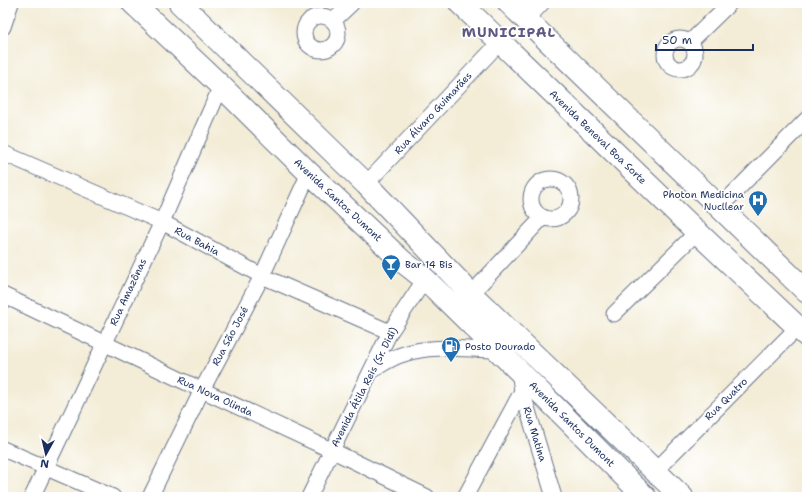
<svg xmlns="http://www.w3.org/2000/svg" width="810" height="500" font-family="'Shantell Sans',sans-serif">
	<rect width="100%" height="100%" fill="#fff"/>
	<filter id="ink" filterUnits="userSpaceOnUse"><feTurbulence type="fractalNoise" baseFrequency=".025" numOctaves="2"/><feDisplacementMap in="SourceGraphic" scale="8" xChannelSelector="R" yChannelSelector="G"/><feConvolveMatrix kernelMatrix="1 2 1 2 8 2 1 2 1" color-interpolation-filters="sRGB"/></filter>
	<filter id="wash" filterUnits="userSpaceOnUse"><feTurbulence type="fractalNoise" baseFrequency=".012" numOctaves="4" result="noise"/><feDisplacementMap in="SourceGraphic" scale="16" xChannelSelector="R" yChannelSelector="G"/><feGaussianBlur stdDeviation="0.9" result="paint"/><feColorMatrix in="noise" values="0 0 0 0 0 0 0 0 0 0 0 0 0 0 0 0 0 1.4 0 .05"/><feComposite in="paint" operator="in"/></filter>
	<g filter="url(#wash)">
		<rect width="100%" height="100%" fill="#f3ecd6"/>
	</g>
	<g filter="url(#ink)">
		<g fill="none" stroke-linecap="round" stroke-linejoin="round">
			<g stroke="#677188" stroke-width="17">
				<path id="street" d="M304 33a17 17 0 1 1 34 0a17 17 0 1 1-34 0Z
					M526,20l16,-17
					M333,21l19,-18
					M3,27l8,-24
					M665 54a15 15 0 1 1 30 0a15 15 0 1 1-30 0Z
					M690,42l40,-39
					M3,153l159,69 100,54 128,56
					M531 199a20 20 0 1 1 40 0a20 20 0 1 1-40 0Z
					M366,184l134,-142
					M720,207l87,-88
					M471,294l72,-77
					M3,295l199,95 129,60 96,47
					M614,314l83,-82
					M371,371c10,-6 21,-14 33,-17 29,-10 63,-4 93,-4
					M519,371l3,20 32,106
					M3,449l110,48
					M655,471l143,-144
					M32,497l130,-275 59,-136
					M150,497l52,-107 60,-114 47,-103
					M309,497l81,-165 35,-53
					M465,497l57,-106"/>
			</g>
			<g stroke="#677188" stroke-width="24">
				<path id="secondary" d="M133,3l88,83 88,87 93,88 23,18 94,92 126,126
					M180,3l186,181 105,110 211,203
					M460,3l237,229 110,104
					M509,3l298,289"/>
			</g>
			<use href="#street" stroke="#fff" stroke-width="15"/>
			<use href="#secondary" stroke="#fff" stroke-width="22"/>
		</g>
	</g>
	<defs>
		<g id="hospital-pin" transform="scale(1)"><path d="M0 17L-7.5 6A9.5 9.5 0 1 1 7.5 6Z" fill="#1f6fb2" stroke="#fff"/><path d="M-5-5h3v3.5h4V-5h3V5h-3V1.5h-4V5h-3Z" fill="#fff"/></g>
		<g id="bar-pin" transform="scale(1)"><path d="M0 17L-7.5 6A9.5 9.5 0 1 1 7.5 6Z" fill="#1f6fb2" stroke="#fff"/><path d="M-6-5H6L.8 .8V4.5H3.5V6h-7V4.5H-.8V.8Z" fill="#fff"/></g>
		<g id="fuel-pin" transform="scale(1)"><path d="M0 17L-7.5 6A9.5 9.5 0 1 1 7.5 6Z" fill="#1f6fb2" stroke="#fff"/><path d="M-5.5-6h7V0h2V4h1.3V-2.5L3-4.5l.8-.8L6-3V5H2.5V1h-1V6h-7ZM-4.2-4.7v3.2H.2V-4.7Z" fill="#fff"/></g>
	</defs>
	<g fill-rule="evenodd">
		<use href="#hospital-pin" x="758" y="200"/>
		<use href="#bar-pin" x="391" y="264"/>
		<use href="#fuel-pin" x="451" y="346"/>
	</g>
	<g text-anchor="middle" dominant-baseline="central" stroke-width="3.5" stroke-linejoin="round" paint-order="stroke">
		<g font-size="10" fill="#1b2f5e" stroke="#fff">
			<text transform="translate(433 113) rotate(-47)">Rua Álvaro Guimarães</text>
			<text transform="translate(598 137) rotate(44)">Avenida Beneval Boa Sorte</text>
			<text transform="translate(338 200) rotate(43)">Avenida Santos Dumont</text>
			<text transform="translate(197 241) rotate(28)">Rua Bahia</text>
			<text transform="translate(128 292) rotate(-65)">Rua Amazônas</text>
			<text transform="translate(230 336) rotate(-62)">Rua São José</text>
			<text transform="translate(364 387) rotate(-63)">Avenida Átila Reis (Sr. Didi)</text>
			<text transform="translate(215 396) rotate(25)">Rua Nova Olinda</text>
			<text transform="translate(726 399) rotate(-45)">Rua Quatro</text>
			<text transform="translate(572 424) rotate(45)">Avenida Santos Dumont</text>
			<text transform="translate(535 434) rotate(73)">Rua Matina</text>
		</g>
		<g font-size="10" fill="#1b2f5e" stroke="#fff" text-anchor="start">
			<text x="744" y="194" text-anchor="end">Photon Medicina<tspan x="744" dy="12">Nucllear</tspan></text>
			<text x="405" y="264">Bar 14 Bis</text>
			<text x="465" y="346">Posto Dourado</text>
		</g>
		<g font-size="14" font-weight="bold" letter-spacing="1" fill="#5f5882" stroke="#fff">
			<text x="509" y="32">MUNICIPAL</text>
		</g>
	</g>
	<rect width="810" height="500" fill="none" stroke="#fff" stroke-width="16"/>
	<g transform="translate(46 454) rotate(188)" stroke="#ffffff" stroke-width="3" paint-order="stroke">
	<path d="M0-3L7 15L0 10L-7 15Z" fill="#1b2f5e"/>
	<text y="-6" font-size="11" font-weight="bold" text-anchor="middle" fill="#1b2f5e">N</text>
	</g>
	<path d="M656 44v6h97v-6" fill="none" stroke="#1b2f5e" stroke-width="2"/>
	<text x="662" y="44" font-size="12" fill="#1b2f5e" stroke="#ffffff" stroke-width="3" paint-order="stroke">50 m</text>
</svg>
